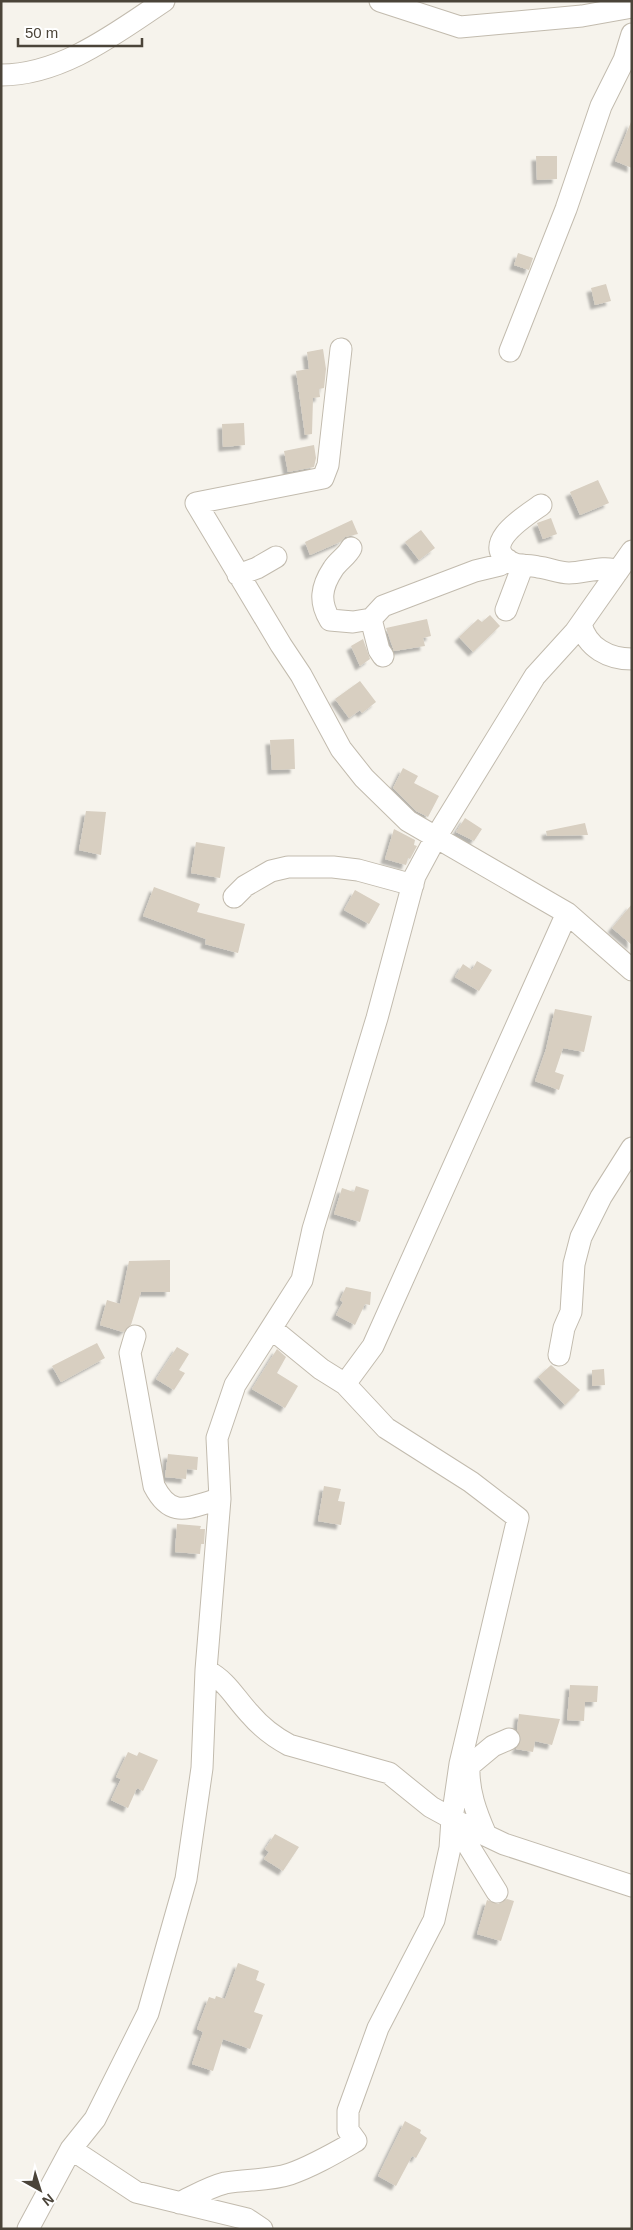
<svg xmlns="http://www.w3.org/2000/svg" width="633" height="2230" font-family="Arial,sans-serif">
	<defs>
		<filter id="shadow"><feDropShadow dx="-4.5" dy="4.5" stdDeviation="1" flood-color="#0004"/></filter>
	</defs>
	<rect width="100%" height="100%" fill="#f6f3ec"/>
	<path fill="#d8cfc1" filter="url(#shadow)" d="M631,122h1v46l-17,-7z
		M536,156h21v23l-20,1z
		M518,253l15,5 -4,12 -15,-5z
		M606,284l5,17 -16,4 -4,-17z
		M323,349l3,20 -2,19 -5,1 1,8 -7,1 -1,36 -7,1 -9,-64 13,-2 -2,-17z
		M244,423l1,22 -22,2 -1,-23z
		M314,445l2,13 -2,9 -26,5 -4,-21z
		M598,480l11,23 -29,12 -10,-23z
		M551,518l6,16 -14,5 -6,-16z
		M352,520l6,14 -13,3 -5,5 -30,13 -5,-13z
		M421,530l14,18 -16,12 -14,-18z
		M490,615l10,11 -27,26 -14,-15 19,-18 4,3z
		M427,619l4,17 -8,2 2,8 -31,5 -8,-23z
		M363,639l7,20 -10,7 -9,-20z
		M360,681l16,21 -14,11 -2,-3 -11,8 -14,-19z
		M294,739l1,30 -23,1 -2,-30z
		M403,768l15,8 -4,7 25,13 -11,21 -12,-6 -23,-23z
		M86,811l20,1 -5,43 -22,-5z
		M465,818l17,11 -8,12 -18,-9z
		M585,823l3,12 -41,1 -1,-5z
		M394,829l21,11 -1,5 3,1 -7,13 -2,-1 -2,7 -21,-6z
		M196,842l29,5 -5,31 -29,-5z
		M154,887l46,17 -3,8 48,12 -7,29 -33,-9 1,-5 -63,-23z
		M355,890l25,14 -11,20 -25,-14z
		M632,904v41l-20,-17z
		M477,961l15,9 -13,21 -24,-14 8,-13 9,6z
		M555,1009l37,7 -8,36 -21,-4 -8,24 9,3 -5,15 -24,-9 11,-32z
		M356,1186l13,4 -9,32 -26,-8 8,-26 12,4z
		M170,1260v32h-29l-10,33 -8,7 -23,-7 7,-25 13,4 9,-43z
		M346,1287l25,5 -1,13 -5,-1 -10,21 -19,-10 7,-13 -3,-2z
		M97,1343l8,15 -44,24 -9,-16z
		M177,1347l12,7 -10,16 6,3 -11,17 -18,-11z
		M277,1349l9,8 -9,16 21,13 -13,22 -33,-19z
		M551,1365l29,25 -15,15 -27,-28z
		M604,1369l1,16 -13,1v-16z
		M168,1454l30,3 -1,13 -10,-1 -1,10 -21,-2z
		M324,1486l17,3 -3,12 7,1 -4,23 -23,-4z
		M177,1524l24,2 -1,3h5l-1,15h-3l-1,10 -25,-2z
		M570,1685l28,1 -1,16h-12l-1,19 -17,-1z
		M519,1714l41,5 -8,26 -17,-4 -2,11 -17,-3 5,-9 -4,-11z
		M128,1752l9,4 2,-4 19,8 -15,31 -6,-3 -9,20 -17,-8 10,-21 -5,-2z
		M275,1834l24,13 -16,24 -19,-12 5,-7 -4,-3z
		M507,1899l7,2 -13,40 -24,-7 10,-34 11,4z
		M238,1963l21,8 -3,9 9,4 -11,28 9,3 -13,34 -27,-10 -10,32 -21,-7 11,-32 -6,-3 12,-32 6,2 1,-3 9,3z
		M405,2121l16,9 -1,3 7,5 -11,20 -4,-2 -16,30 -18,-10z"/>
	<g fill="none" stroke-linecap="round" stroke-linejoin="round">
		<g stroke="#c2bbae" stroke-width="23">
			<path id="minor" d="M380,1l80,26 122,-11 50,-9
				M1,75c61,0 115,-42 163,-74
				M341,349l-13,116 -5,13 -127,25 85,142 20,30 40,74 23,29 44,43 159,92 65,57
				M510,351l56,-142 35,-103 23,-46 8,-26
				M541,505c-16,11 -66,42 -26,59 7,2 16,1 23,3 10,1 21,6 31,6 15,0 35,-8 49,-2
				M351,548c-4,8 -13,13 -18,21 -12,18 -14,33 -3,51l23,2 18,-3
				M238,575l19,-7 19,-11
				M506,610l17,-45
				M581,624c6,24 28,35 51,35
				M383,656l-4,-6 -8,-31 12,-13 92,-35 25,-6 8,-5
				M234,897l11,-11 26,-15 17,-4h45l25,3 55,15
				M272,1329l49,40 24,15 41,44 85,54 47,36 -58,246 -8,55
				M135,1336l-5,17 24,133c18,35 36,20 66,13
				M559,1355l5,-27 7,-16 3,-48 7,-27 20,-40 31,-49
				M345,1384l28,-38 194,-433
				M206,1670c22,12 28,27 44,44 11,13 24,23 39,31l100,28 42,34 33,18 40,19 128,42
				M486,1835c-10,-23 -18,-44 -17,-69l24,-20 16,-7
				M71,2149l65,43 111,27 15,10
				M179,2203c15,-7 30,-16 46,-20 22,-4 44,-2 65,-9 23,-8 45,-21 66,-33l-8,-11v-19l30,-83 56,-108 16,-72 2,-29 45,73
				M28,2229l43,-80 24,-30 53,-106 38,-134 16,-111 4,-98 14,-171 -3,-61 18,-53 67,-105 11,-51 64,-211 38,-142 21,-39 99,-161 40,-44 57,-81"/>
		</g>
		<use href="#minor" stroke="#fff" stroke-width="21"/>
	</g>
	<rect width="633" height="2230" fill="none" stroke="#4b4439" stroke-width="5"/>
	<g transform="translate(40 2190) rotate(141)" stroke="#ffffff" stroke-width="4" paint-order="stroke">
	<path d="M0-4L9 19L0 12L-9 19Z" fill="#4b4439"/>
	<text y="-8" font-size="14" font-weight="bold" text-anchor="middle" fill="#4b4439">N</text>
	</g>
	<path d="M18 38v8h124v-8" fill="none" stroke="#4b4439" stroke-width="2.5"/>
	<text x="25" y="38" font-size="15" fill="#4b4439" stroke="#ffffff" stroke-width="4" paint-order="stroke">50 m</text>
</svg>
